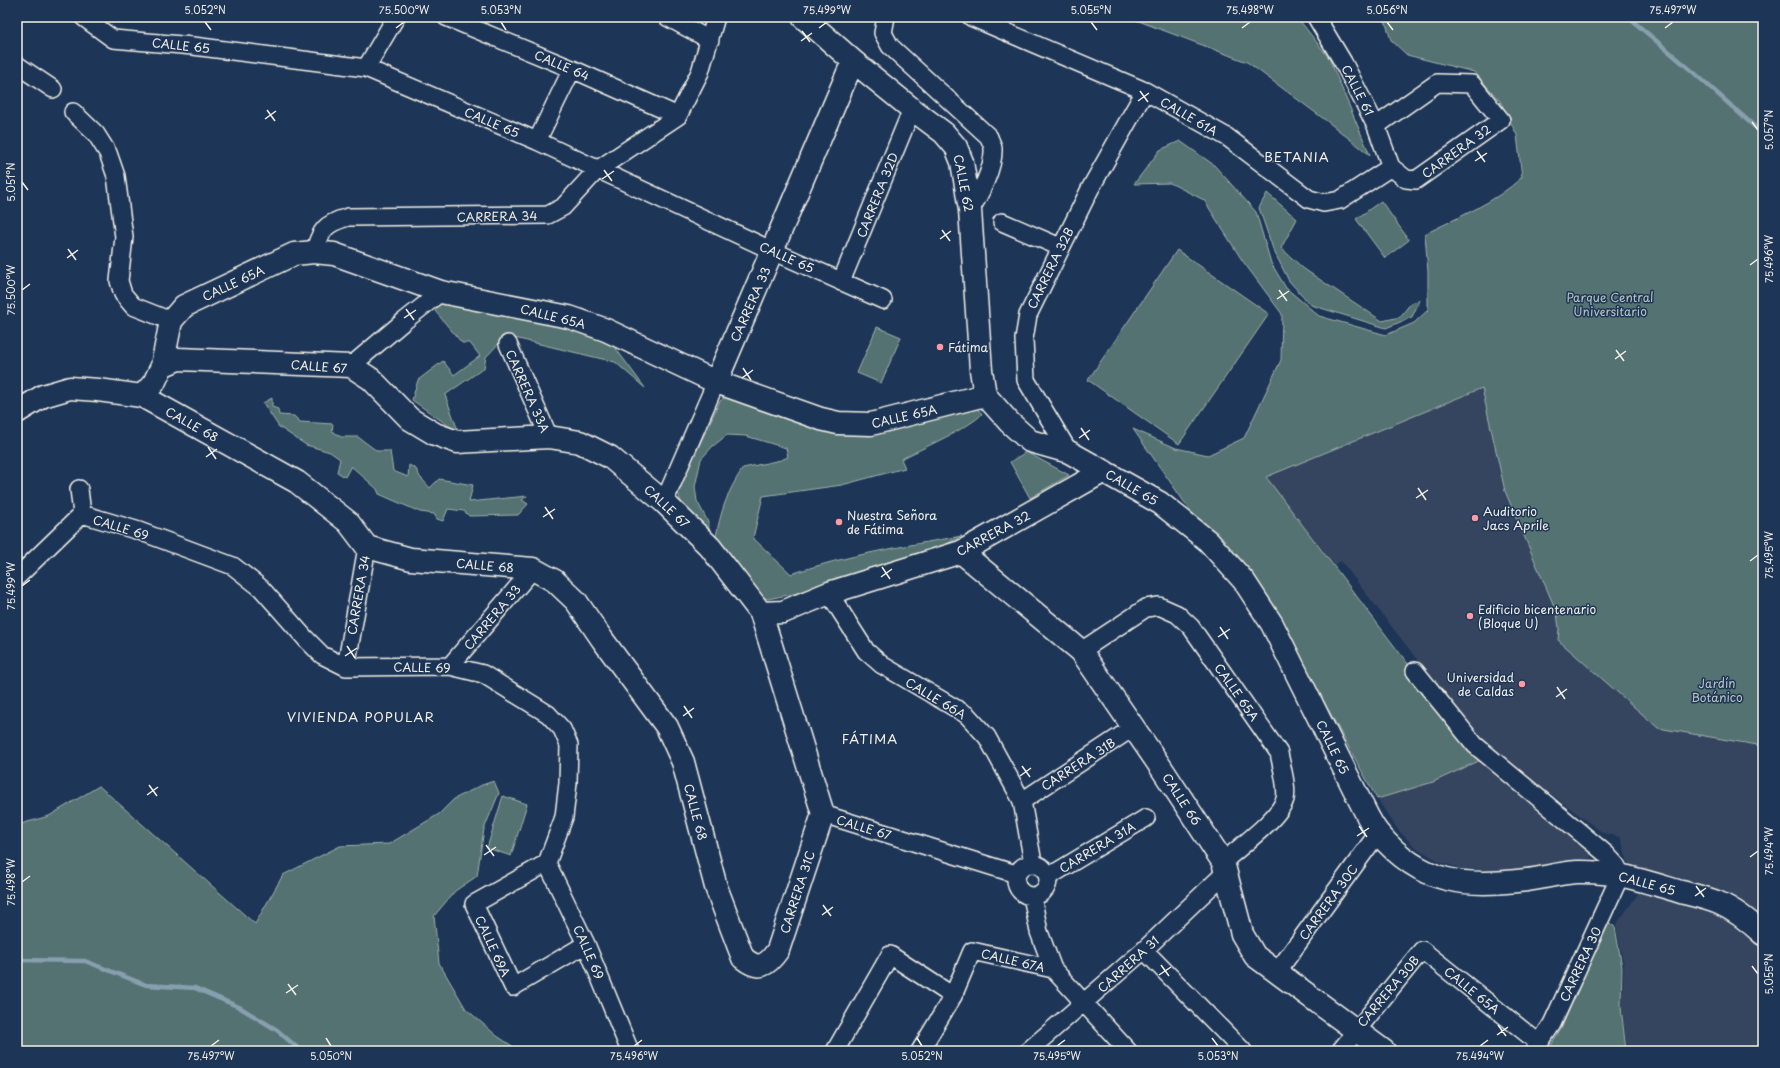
<svg xmlns="http://www.w3.org/2000/svg" width="1780" height="1068" font-family="'Playpen Sans',sans-serif">
	<rect width="100%" height="100%" fill="#1d3557"/>
	<filter id="ink" filterUnits="userSpaceOnUse"><feTurbulence type="fractalNoise" baseFrequency=".025" numOctaves="2"/><feDisplacementMap in="SourceGraphic" scale="8" xChannelSelector="R" yChannelSelector="G"/><feConvolveMatrix kernelMatrix="1 2 1 2 8 2 1 2 1" color-interpolation-filters="sRGB"/></filter>
	<g filter="url(#ink)">
		<path fill="#344560" d="M1483,388l22,103 52,122 2,16 -1,11 205,-211v622h-136l-5,-44 2,-41 -8,-41 22,-31 -18,-57 -17,-4 -123,-92 -139,-180 -7,4 -68,-88z
			M1481,760l109,93 1,5 -88,14 -44,-4 -19,-6 -26,-16 -15,-15 -22,-32 56,-17z"/>
		<path fill="#537271" stroke="#a4b2ac" d="M1128,17h169l32,41 41,97 -42,-33 -81,-60z
			M1384,17h379v729l-105,-18 -100,-88 1,-11 -2,-16 -52,-122 -23,-103 -216,89 215,283 -48,22 -56,17 -100,-183 -25,-39 -60,-64 -59,-84 43,19 32,7 36,-17 37,-78 1,-46 -40,-54 -38,-60 -34,-17 -36,1 26,-34 20,-9 34,24 42,47 15,51 15,25 33,28 67,19 28,-12 14,-13v-38l-3,-38c33,-17 70,-31 97,-57l-5,-42 -17,-34 -26,-29 -67,-17 -16,-15z
			M1267,193l30,26 -16,29 23,21 78,52 18,-4 11,-14 9,-3 -8,17 -26,11 -75,-23 -22,-24 -16,-32 -14,-41z
			M1381,201l28,39 -24,18 -29,-39z
			M1177,250l92,64 -90,130 -91,-64z
			M443,300l110,23 58,19 34,46 -30,-26 -109,-26 -20,21 -2,11 -39,27 14,38 -47,-33 6,-20 25,-19 11,14 26,-19 -10,-13h-8l-27,-32z
			M877,327l24,10 -20,46 -24,-10z
			M727,396l74,26 176,-14 5,6c-11,13 -63,36 -81,45l4,9 -63,17 -79,11 -10,42 38,36c56,-19 113,-28 171,-38l-23,12 -41,14 -100,31 -30,6 -14,-5 -39,-53c6,-30 11,-47 28,-73l38,-8 7,-3 -2,-9 -40,-12 -19,-1 -14,11 -12,13 -6,28 2,14 12,23 -1,16c-13,-15 -28,-30 -30,-50l42,-89z
			M272,398v9l6,2 1,6 15,1 6,6 33,2 -1,7 9,6h17l19,14h13l3,20 15,6 1,-12 7,4 4,8 10,11 9,-9 34,6 -4,17 58,-6 -5,4 6,4 -10,11 -49,1 -5,-5 -16,-2 -5,12 -6,-2 -3,-5 -14,-2 -41,-18 -2,-5 -26,-23 -6,11 -8,-5 3,-13 -10,-7 -24,-7 -27,-18 -16,-24z
			M1026,452l43,23 -39,23 -20,-36z
			M494,781l5,12 -15,36 -7,47 -22,15 -21,25 5,47 27,46 31,27 23,15h-503v-226l32,-9 50,-30 156,138 28,-49 57,-29 49,-2 50,-30 15,-15 28,-14z
			M503,796l24,8 -16,52 -24,-8z
			M1607,922l8,5 7,40 -1,40 5,44h-78l13,-22z"/>
		<g fill="none" stroke-linecap="round" stroke-linejoin="round">
			<path stroke="#879fae" stroke-width="4.5" d="M1628,17l64,54 71,63
				M17,960l68,1 61,24 49,3 44,19 38,23 24,21"/>
			<g stroke="#f4f1e8" stroke-width="20">
				<path id="street" d="M83,17l30,22 80,7 173,22 171,73 236,110 110,49
					M446,17l126,52 106,47
					M667,17l43,23
					M886,17l-3,16 7,13 99,91c1,4 4,8 4,12 1,18 -13,46 -23,61
					M971,17l174,74 82,46 82,62 15,4 16,-3 51,-33
					M1316,17l27,45 33,64 15,41
					M17,65l36,24
					M366,68l30,-51
					M73,112l23,22 12,19 8,23 8,61 -5,44 4,13 10,12 38,15
					M1376,126l61,-43 35,1 29,36 -85,60 -10,-1 -15,-12
					M537,141l35,-72
					M1002,222l58,25
					M314,252c8,-23 10,-28 34,-35l200,-2 15,-8 34,-37 81,-54 22,-44 16,-55
					M841,282l71,-173
					M508,344l41,93
					M351,366l52,-44 38,-30
					M1069,452l-43,-72 -2,-41 4,-24 62,-126 55,-98
					M79,489l3,25
					M664,502l52,-120
					M82,514l57,17 94,35 28,22 44,50 17,17 24,12 104,-1 33,8 65,40 14,15 7,16 -1,38 -4,34 -17,46 39,81 44,107
					M17,577l65,-63
					M829,593l37,58 16,14 85,50 20,22 35,64 11,62
					M1081,651l65,-43 13,-2 18,8 14,13 88,126c2,11 9,35 6,46 -5,19 -47,49 -62,63
					M450,666l83,-97
					M346,667l21,-120
					M1415,671l60,74 131,109 10,11 5,9 -69,150 -18,27
					M1022,801l112,-74
					M823,814l193,60
					M547,863l-73,41 39,83 73,-43
					M1016 880a16 16 0 1 1 32 0a16 16 0 1 1-32 0Z
					M1048,877l98,-59
					M1032,896l7,36 14,37 75,82
					M1144,950l99,101
					M1277,972l101,-139
					M835,1051l55,-96 63,41
					M920,1051l33,-55 19,-45 81,18
					M1028,1051l116,-101 81,-77
					M1340,1051l82,-101 118,94"/>
			</g>
			<g stroke="#f4f1e8" stroke-width="25">
				<path id="secondary" d="M803,17l50,44 59,48 32,24 12,14 6,15 8,48 11,160 4,25 24,27 21,19 39,11 91,51 48,38 36,40 28,43 90,181c5,10 10,21 17,29 43,51 86,53 148,46 16,-2 33,-7 50,-8 40,-1 67,9 104,20 12,3 26,6 38,11 16,7 31,19 44,31
					M716,382l137,-321
					M142,396l12,-13 8,-17 9,-45 13,-15 110,-52 20,-2 20,2 107,38 128,25 37,13 110,52 105,37 17,4 33,1 114,-29
					M17,412l26,-16 27,-8 28,2 44,6 155,86 51,40 19,25 44,12 122,10 22,12 21,20 26,38 65,88 16,35 33,125 27,71c16,13 24,8 35,-8l45,-136 -62,-201 -51,-66 -46,-45 -54,-45 -30,-15 -31,-5 -92,5 -22,-8 -25,-15 -39,-40 -20,-13 -173,-7 -16,7
					M961,552l120,99 81,118 61,93 19,72 13,22 129,95
					M761,613l22,-1 46,-19 132,-41 143,-81"/>
			</g>
			<use href="#street" stroke="#1d3557" stroke-width="17"/>
			<use href="#secondary" stroke="#1d3557" stroke-width="22"/>
		</g>
	</g>
	<path fill="none" stroke="#f4f1e8" stroke-width="1.5" d="M205,22l6,8M501,22l5,8M1091,22l6,8M1387,22l6,8M396,28l8,-6M819,28l8,-6M1242,28l8,-6M1665,28l8,-6M802,31l8,11M801,41l11,-8M1140,91l8,11M1138,101l11,-8M267,110l8,11M265,119l11,-8M1752,122l6,8M1477,151l8,11M1475,161l12,-8M604,170l8,11M602,179l12,-8M22,182l6,8M942,230l8,11M940,239l11,-8M68,249l8,11M67,258l11,-8M1750,265l8,-6M22,290l8,-6M1279,290l8,11M1277,299l12,-8M406,309l8,11M404,318l12,-8M1616,350l8,11M1615,359l11,-8M743,368l8,12M742,378l11,-8M1081,428l8,12M1079,438l11,-8M208,447l8,12M206,457l11,-8M1418,488l8,12M1416,498l12,-8M545,507l8,12M543,517l12,-8M1750,561l8,-6M882,567l8,12M881,577l11,-8M22,586l8,-6M1220,627l8,12M1218,637l12,-8M347,646l8,12M345,656l12,-8M1557,687l8,12M1556,697l11,-8M684,706l8,12M683,716l11,-8M1022,766l8,11M1020,776l11,-8M149,785l8,11M147,795l11,-8M1359,826l8,11M1357,836l12,-8M486,845l8,11M484,855l12,-8M1750,857l8,-6M22,882l8,-6M1696,886l8,11M1695,896l11,-8M823,905l8,11M822,915l11,-8M1161,965l8,11M1752,966l6,8M1159,975l12,-8M288,984l8,11M286,993l12,-8M1498,1025l8,11M1497,1035l11,-8M326,1038l5,8M917,1038l5,8M1212,1038l6,8M211,1046l8,-6M634,1046l8,-6M1057,1046l8,-6M1480,1046l8,-6"/>
	<g fill="#ff9aa2" stroke="#1d3557" stroke-width="1.5">
		<circle cx="940" cy="347" r="4"/>
		<circle cx="1475" cy="518" r="4"/>
		<circle cx="839" cy="522" r="4"/>
		<circle cx="1470" cy="616" r="4"/>
		<circle cx="1522" cy="684" r="4"/>
	</g>
	<g text-anchor="middle" dominant-baseline="central" stroke-width="3" stroke-linejoin="round" paint-order="stroke">
		<g font-size="12" fill="#f4f1e8" stroke="#1d3557">
			<text transform="translate(181 45) rotate(6)">CALLE 65</text>
			<text transform="translate(562 65) rotate(23)">CALLE 64</text>
			<text transform="translate(1358 90) rotate(63)">CALLE 61</text>
			<text transform="translate(1189 116) rotate(30)">CALLE 61A</text>
			<text transform="translate(492 122) rotate(23)">CALLE 65</text>
			<text transform="translate(1456 151) rotate(-36)">CARRERA 32</text>
			<text transform="translate(964 183) rotate(79)">CALLE 62</text>
			<text transform="translate(877 195) rotate(-68)">CARRERA 32D</text>
			<text transform="translate(497 216) rotate(-1)">CARRERA 34</text>
			<text transform="translate(787 257) rotate(24)">CALLE 65</text>
			<text transform="translate(1050 268) rotate(-64)">CARRERA 32B</text>
			<text transform="translate(233 283) rotate(-25)">CALLE 65A</text>
			<text transform="translate(750 304) rotate(-66)">CARRERA 33</text>
			<text transform="translate(553 316) rotate(14)">CALLE 65A</text>
			<text transform="translate(319 366) rotate(4)">CALLE 67</text>
			<text transform="translate(528 391) rotate(66)">CARRERA 33A</text>
			<text transform="translate(904 416) rotate(-13)">CALLE 65A</text>
			<text transform="translate(192 424) rotate(29)">CALLE 68</text>
			<text transform="translate(1132 487) rotate(30)">CALLE 65</text>
			<text transform="translate(667 506) rotate(43)">CALLE 67</text>
			<text transform="translate(121 527) rotate(17)">CALLE 69</text>
			<text transform="translate(993 533) rotate(-28)">CARRERA 32</text>
			<text transform="translate(485 565) rotate(5)">CALLE 68</text>
			<text transform="translate(358 595) rotate(-80)">CARRERA 34</text>
			<text transform="translate(492 617) rotate(-50)">CARRERA 33</text>
			<text transform="translate(422 667) rotate(1)">CALLE 69</text>
			<text transform="translate(1237 692) rotate(55)">CALLE 65A</text>
			<text transform="translate(936 698) rotate(31)">CALLE 66A</text>
			<text transform="translate(1333 747) rotate(64)">CALLE 65</text>
			<text transform="translate(1078 764) rotate(-33)">CARRERA 31B</text>
			<text transform="translate(1182 799) rotate(57)">CALLE 66</text>
			<text transform="translate(696 812) rotate(75)">CALLE 68</text>
			<text transform="translate(864 827) rotate(17)">CALLE 67</text>
			<text transform="translate(1097 847) rotate(-31)">CARRERA 31A</text>
			<text transform="translate(1647 883) rotate(15)">CALLE 65</text>
			<text transform="translate(797 892) rotate(-72)">CARRERA 31C</text>
			<text transform="translate(1328 902) rotate(-54)">CARRERA 30C</text>
			<text transform="translate(493 946) rotate(65)">CALLE 69A</text>
			<text transform="translate(589 952) rotate(66)">CALLE 69</text>
			<text transform="translate(1013 960) rotate(13)">CALLE 67A</text>
			<text transform="translate(1128 964) rotate(-42)">CARRERA 31</text>
			<text transform="translate(1580 964) rotate(-65)">CARRERA 30</text>
			<text transform="translate(1472 990) rotate(39)">CALLE 65A</text>
			<text transform="translate(1388 991) rotate(-50)">CARRERA 30B</text>
		</g>
		<g font-size="12" fill="#bcc5be" stroke="#1d3557">
			<text x="1610" y="297">Parque Central<tspan x="1610" dy="14">Universitario</tspan></text>
			<text x="1717" y="683">Jardín<tspan x="1717" dy="14">Botánico</tspan></text>
		</g>
		<g font-size="12" fill="#f4f1e8" stroke="#1d3557" text-anchor="start">
			<text x="948" y="347">Fátima</text>
			<text x="1483" y="511">Auditorio<tspan x="1483" dy="14">Jacs Aprile</tspan></text>
			<text x="847" y="515">Nuestra Señora<tspan x="847" dy="14">de Fátima</tspan></text>
			<text x="1478" y="609">Edificio bicentenario<tspan x="1478" dy="14">(Bloque U)</tspan></text>
			<text x="1514" y="677" text-anchor="end">Universidad<tspan x="1514" dy="14">de Caldas</tspan></text>
		</g>
		<g font-size="13" letter-spacing="1" fill="#f4f1e8" stroke="#1d3557">
			<text x="1297" y="156">BETANIA</text>
			<text x="361" y="716">VIVIENDA POPULAR</text>
			<text x="870" y="738">FÁTIMA</text>
		</g>
	</g>
	<rect width="1780" height="1068" fill="none" stroke="#1d3557" stroke-width="44"/>
	<rect x="22" y="22" width="1736" height="1024" fill="none" stroke="#f4f1e8" stroke-width="1.5"/>
	<g font-size="10" text-anchor="middle" fill="#f4f1e8">
		<text x="205" y="14">5.052°N</text>
		<text x="404" y="14">75.500°W</text>
		<text x="501" y="14">5.053°N</text>
		<text x="827" y="14">75.499°W</text>
		<text x="1091" y="14">5.055°N</text>
		<text x="1250" y="14">75.498°W</text>
		<text x="1387" y="14">5.056°N</text>
		<text x="1673" y="14">75.497°W</text>
		<text transform="translate(1769 130) rotate(-90)" y="4">5.057°N</text>
		<text transform="translate(11 182) rotate(-90)" y="4">5.051°N</text>
		<text transform="translate(1769 259) rotate(-90)" y="4">75.496°W</text>
		<text transform="translate(11 290) rotate(-90)" y="4">75.500°W</text>
		<text transform="translate(1769 555) rotate(-90)" y="4">75.495°W</text>
		<text transform="translate(11 586) rotate(-90)" y="4">75.499°W</text>
		<text transform="translate(1769 851) rotate(-90)" y="4">75.494°W</text>
		<text transform="translate(11 882) rotate(-90)" y="4">75.498°W</text>
		<text transform="translate(1769 974) rotate(-90)" y="4">5.055°N</text>
		<text x="211" y="1060">75.497°W</text>
		<text x="331" y="1060">5.050°N</text>
		<text x="634" y="1060">75.496°W</text>
		<text x="922" y="1060">5.052°N</text>
		<text x="1057" y="1060">75.495°W</text>
		<text x="1218" y="1060">5.053°N</text>
		<text x="1480" y="1060">75.494°W</text>
	</g>
</svg>
